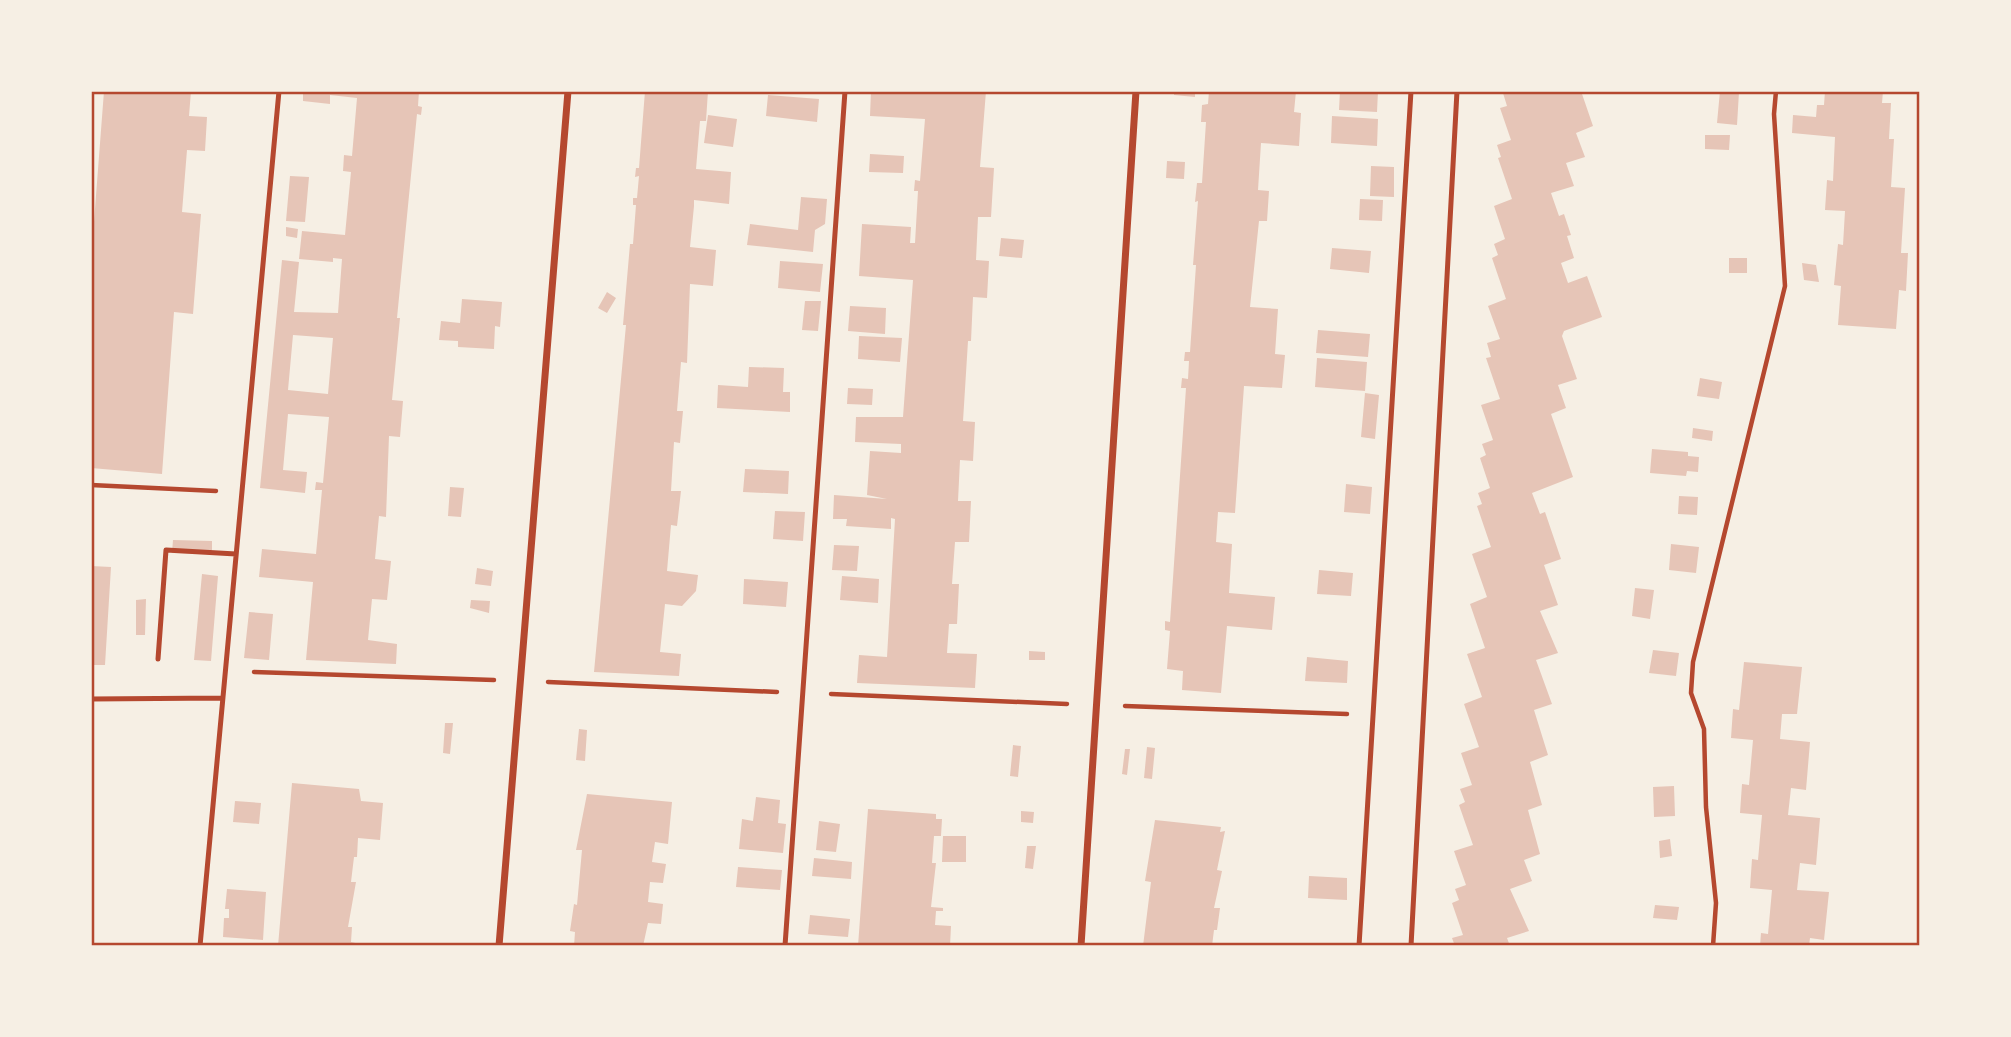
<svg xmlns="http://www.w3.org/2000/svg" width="2011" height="1037" font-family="'Space Grotesk',sans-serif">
	<rect width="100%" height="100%" fill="#f6efe4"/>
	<path fill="#e6c5b7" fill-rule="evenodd" d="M104,91h87l-2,25 18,1 -2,34 -18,-1 -5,62 19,2 -8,100 -19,-2 -12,162 -71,-6v-207z
		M297,91h122l-1,15 4,1 -1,8 -4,-1 -20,204h3l-8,82 11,1 -3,36 -11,-1 -3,81 -7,-1 -4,43 16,2 -4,39 -15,-1 -4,41 29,4 -1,20 -90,-4 7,-78 -54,-5 3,-28 54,5 6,-64h-7l1,-8 7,1 6,-66 -41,-3 -5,56 24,2 -2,21 -45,-5 22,-228 17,2 -5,50 44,1 4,-54 -9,-1v4l-34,-3 3,-28 43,4 6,-63 -8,-1 1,-16 8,1 5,-58 -27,-3v9l-27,-3v-8zM293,335l40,3 -5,56 -40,-4z
		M645,91h63l-2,30h-6l-4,48 35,3 -2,32 -35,-4v6l-4,41 26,3 -3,36 -23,-2 -3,79 -6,-1 -4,49h6l-3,32 -6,-1 -3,49h10l-4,35 -6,-1 -4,46 31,4 -2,16 -14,15 -17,-2 -5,48 21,2 -2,22 -85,-4 32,-347h-3l7,-81h3l3,-39h-3v-7h4l2,-22 -4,1 1,-9h3z
		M871,91h115l-6,76 14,1 -3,49h-13l-2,43 13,1 -2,37 -14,-1 -2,44h-3l-5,80 12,1 -2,39 -13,-1 -2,41h13l-2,41h-14l-3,42h7l-2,40h-8l-2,29 30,1 -2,34 -118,-5 2,-28 28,2 8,-138 -4,-1v11l-45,-3 1,-7h-14l1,-24 53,4 -20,-4 3,-44 31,2v-9l-46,-2 1,-25h47l10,-137 -54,-4 3,-52 49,3 -1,16h5l3,-52h-4l1,-11 5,1 5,-62 -55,-3z
		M1174,91h21v6l-21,-2z
		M1209,91h87l-2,21 7,1 -2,33 -38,-3 -3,47 11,1 -2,30h-8l-9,86 28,2 -3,45 10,1 -3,33 -38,-2 -9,127 -17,-1 -2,30 16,2 -3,49 46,4 -3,33 -45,-4 -6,67 -39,-3 1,-19 -16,-2 3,-38 -5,-1v-9l5,1 16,-234h-5l1,-10 6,1 1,-18h-5l1,-9h5l6,-87h-3l5,-64 -3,1 2,-19h5l4,-61h-5l1,-17 6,-1z
		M1340,91h38l-1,21 -38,-2z
		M1507,91h74l12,35 -17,7 9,24 -19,6 8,23 -23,7 8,23 5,-2 7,21 -4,1 7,22 -13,5 7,20 19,-7 15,41 -38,14 -2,5 15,43 -19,6 8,23 -15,6 22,63 -41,16 8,21 5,-2 16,47 -17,6 14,40 -18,6 18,42 -22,7 16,44 -18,6 14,45 -18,7 12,43 -14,5 12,44 -16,6 8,21 -22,8 19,42 -22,7 3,8h-55l-3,-8 11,-3 -11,-32 7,-3 -4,-11 11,-4 -12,-34 19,-6 -14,-40 6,-3 -5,-13 12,-4 -11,-32 18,-6 -15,-43 18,-7 -15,-43 18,-6 -15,-44 17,-7 -15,-43 19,-7 -14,-41 5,-2 -4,-11 12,-5 -10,-30 6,-3 -4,-11 11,-4 -12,-35 19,-6 -14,-41 5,-1 -4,-14 13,-4 -12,-33 18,-7 -14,-41 6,-3 -4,-11 11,-5 -11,-33 18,-7 -14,-41 3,-1 -4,-12 14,-5 -11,-32 7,-2 -4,-13z
		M1720,91l19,1 -2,33 -20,-2z
		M1825,91h58l-1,12h9l-2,36h5l-3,48 14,1 -4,65h7l-2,38 -7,-1 -3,39 -58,-4 3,-39 -7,-1 4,-41 5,1 2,-34 -20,-1 2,-30 6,1 2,-44 -43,-4 1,-18 23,2 1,-12h7z
		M768,95l51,4 -2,23 -51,-6z
		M708,115l29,4 -4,28 -29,-4z
		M1332,116l46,3 -1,27 -46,-3z
		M1705,135h25l-1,15 -24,-1z
		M870,154l34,2 -1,17 -34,-1z
		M1167,161l18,1 -1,17 -18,-1z
		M1371,166l23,1v30l-24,-1z
		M290,176l19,1 -4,45 -19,-1z
		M801,197l26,2 -2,25 -10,6 -2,22 -66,-7 3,-21 48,6z
		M1360,199l23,1 -1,21 -23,-1z
		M286,227l12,2 -1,9 -11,-2z
		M1001,238l23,2 -2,18 -23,-2z
		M1332,248l39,3 -2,22 -39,-4z
		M1729,258h18v15h-18z
		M780,261l43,3 -3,28 -42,-4z
		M1802,263l14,2 3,17 -15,-2z
		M607,292l9,6 -9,15 -9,-5z
		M462,299l40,3 -2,25 -5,-1 -1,23 -36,-2v-6l-19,-1 2,-19 19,2z
		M805,301h16l-3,30 -16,-1z
		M850,306l36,2 -1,26 -37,-3z
		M1318,330l52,4 -2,23 -52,-4z
		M859,336l43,2 -2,24 -42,-3z
		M1317,358l50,4 -2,29 -50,-4z
		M749,367l35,1 -1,24h7v20l-73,-4 1,-23 30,2z
		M1700,378l22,4 -3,17 -22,-3z
		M848,388l25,1 -1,16 -25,-1z
		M1365,393l14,2 -4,44 -14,-2z
		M1693,428l20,3 -1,10 -20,-3z
		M1652,449l36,3v4l11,1 -1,15 -11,-1 -1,5 -36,-3z
		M745,469l44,2 -1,23 -45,-2z
		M1346,484l26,3 -2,27 -26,-2z
		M450,487l14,1 -3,29 -13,-1z
		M1679,496l19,1 -1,18 -19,-1z
		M775,511l30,1 -2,29 -30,-2z
		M173,540l39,1v13l-40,-1z
		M1671,544l28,3 -3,26 -27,-3z
		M834,545l25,1 -2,25 -25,-1z
		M91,566l20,1 -6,98h-14z
		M477,568l16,3 -2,15 -16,-2z
		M1319,570l34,3 -2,23 -34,-2z
		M202,574l16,2 -7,85 -17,-1z
		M842,576l37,3 -1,24 -38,-3z
		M744,579l44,3 -2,25 -43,-3z
		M1635,588l19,2 -4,29 -18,-3z
		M146,599l-1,36h-9v-35z
		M471,600l19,1 -1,12 -19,-5z
		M249,612l24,2 -4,46 -25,-2z
		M1653,650l26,3 -3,23 -27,-3z
		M1029,651l16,1v8h-16z
		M1307,657l41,4 -1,22 -42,-2z
		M1744,662l58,5 -5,47h-15l-2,25 30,3 -4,48 -15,-2 -3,27 32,3 -4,47 -16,-2 -3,27 32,2 -5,48 -14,-2 -1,8h-49l1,-13 7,1 4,-44 -22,-2 2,-29 6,1 4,-45 -22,-2 2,-29 7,1 4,-45 -22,-2 2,-29 6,1z
		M445,723h8l-3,31 -7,-1z
		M579,729l8,1 -2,31 -9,-1z
		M1013,745l8,1 -3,31 -8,-1z
		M1147,747l8,1 -3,31 -8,-1z
		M1125,749h5l-3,26 -5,-1z
		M292,783l67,6 2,12 22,2 -3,37 -22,-2 -1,19h-3l-3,25h5l-8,45h4l-1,15 18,4h-91z
		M1674,786l1,30 -21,1 -1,-30z
		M587,794l85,8 -4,42 -13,-2 -3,20 14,2 -3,19 -13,-1 -2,20 15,2 -2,20 -13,-1 -5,23h-69l1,-14 -5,-1 4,-27 3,1 5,-55h-6z
		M756,797l24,3 -2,23 8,1 -3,29 -44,-4 3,-30 11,2z
		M235,801l26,2 -2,21 -26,-2z
		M868,809l68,5v5h6l-1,17h-7l-2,27h4l-5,44 12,1v3h-7l-1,14 16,1 -1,20h-92z
		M1021,811l13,1 -1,11 -12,-1z
		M1155,820l66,7 -1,5 5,-1 -8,39 5,1 -8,37h6l-3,22h-3l-2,16h-69l8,-64 -6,-1z
		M819,821l21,3 -4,28 -20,-2z
		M943,836h23v26h-24z
		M1670,839l2,17 -12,2 -1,-17z
		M1027,846h9l-3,23 -8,-1z
		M814,858l38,4 -1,17 -39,-3z
		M738,867l44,3 -2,20 -44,-3z
		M1309,876l38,2v22l-39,-2z
		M227,889l39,3 -3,48 -40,-3 1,-19h5v-9h-4z
		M1655,905l24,2 -2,13 -24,-2z
		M810,915l40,4 -2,18 -40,-3z"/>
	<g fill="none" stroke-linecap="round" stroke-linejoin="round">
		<path stroke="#b5482f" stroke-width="4.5" d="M91,485l125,6
			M254,672l240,8
			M548,682l229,10
			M831,694l236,10
			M1125,706l222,8
			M1713,946l3,-43 -10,-96 -2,-78 -13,-36 2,-31 92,-376 -11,-172 2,-23"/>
		<path stroke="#b5482f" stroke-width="5" d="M158,659l8,-109 70,4
			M91,699l132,-1
			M200,946l79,-855
			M785,946l60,-855
			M1359,946l52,-855
			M1411,946l46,-855"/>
		<path stroke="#b5482f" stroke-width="7" d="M499,946l69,-855
			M1081,946l55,-855"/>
	</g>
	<rect width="2011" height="1037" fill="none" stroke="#f6efe4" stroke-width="186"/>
	<rect x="93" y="93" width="1825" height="851" fill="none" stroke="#b5482f" stroke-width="2.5"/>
</svg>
